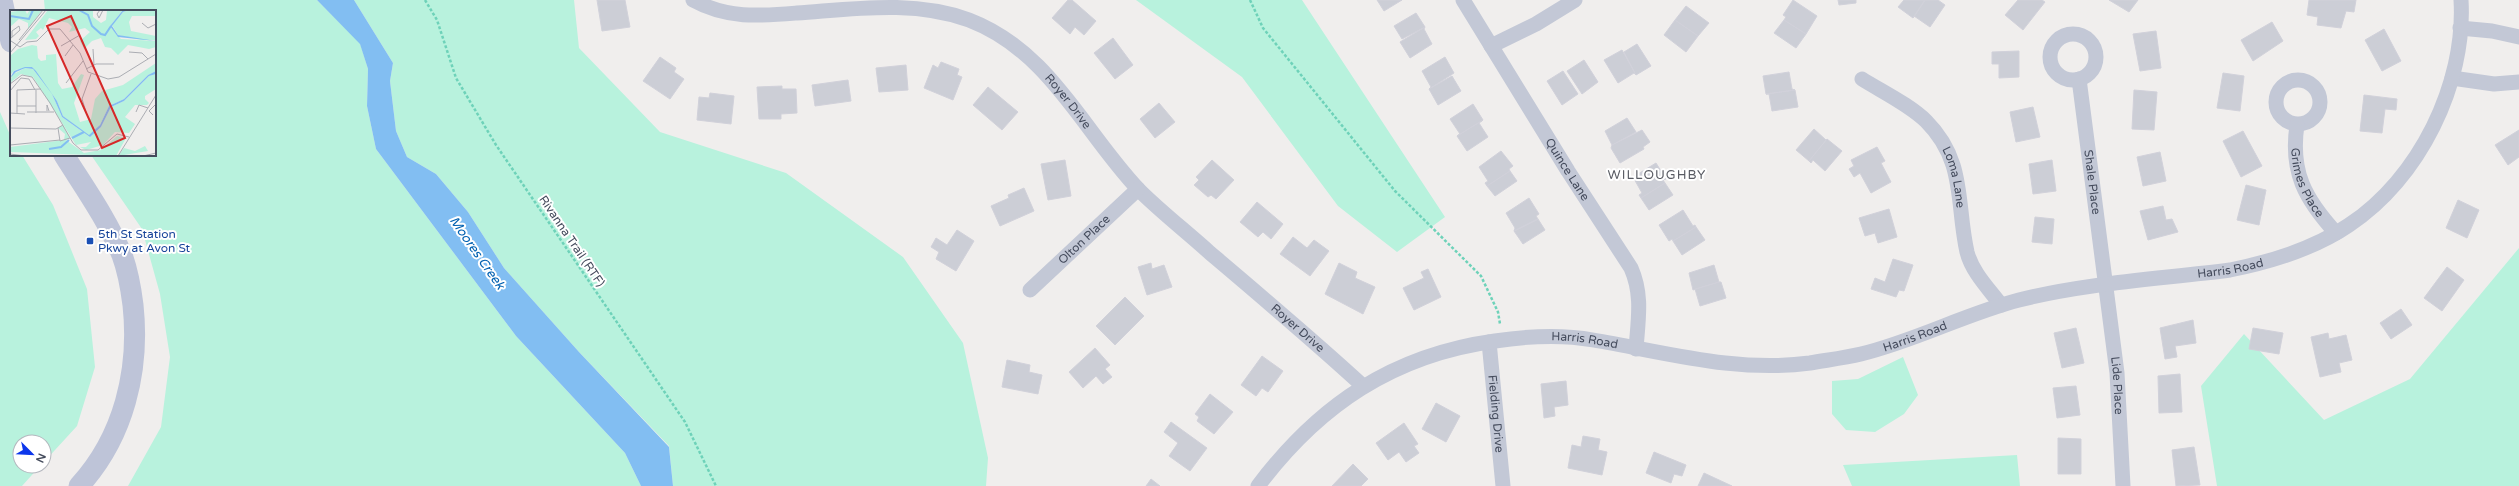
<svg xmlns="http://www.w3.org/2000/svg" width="2519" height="486" font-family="'Varela Round',sans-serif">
	<rect width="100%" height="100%" fill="#f0eeed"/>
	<path fill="#b8f2dd" d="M44,0h273l43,43 8,26 -1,37 9,43 140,187 109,117 16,33h-513l33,-59 9,-70 -10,-63 -18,-65 -51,-74h64v-144h-110z
		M354,0h220l5,48 81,84 126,41 117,84 60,86 25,115 -2,28h-313l-4,-40 -90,-94 -75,-84 -36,-56 -32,-38 -29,-17 -11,-26 -6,-50 3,-18z
		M1136,0h166l143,217 -48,35 -59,-46 -96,-129z
		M0,112l11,25v18h11l31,50 34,84 8,78 -18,59 -33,36v-20h-24v24h20l-18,20h-22z
		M2519,248v238h-302l-16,-100 43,-52 80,86 86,-41z
		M1903,357l15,38 -14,19 -29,18 -29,-2 -14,-16v-33l26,-2z
		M2017,455l3,31h-168l-9,-21z"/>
	<path fill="#82bef2" d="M317,0h37l39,63 -3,18 6,50 11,26 29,17 32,38 36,56 75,84 90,95 4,39h-32l-16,-33 -109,-117 -140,-187 -9,-43 1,-37 -8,-25z"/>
	<path fill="#ccced6" stroke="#d1d1da" d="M597,0h28l5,27 -28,4z
		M1068,0h4l24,21 -12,14 -9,-8 -5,7 -18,-16z
		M1377,0h25l-18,11z
		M1793,0l24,16 -11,18 -22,-14 2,-3 -3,-2z
		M1838,0h18v3l-17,2z
		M1904,0h21l-12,18 -15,-11z
		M1925,0h13l7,5 -15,22 -16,-11 -1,2z
		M2018,0h24l3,2 -22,28 -18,-15z
		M2109,0h29l-9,12z
		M2309,0h47l-2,12 -8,-1 -5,17 -24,-3 1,-8 -11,-2z
		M1686,6l23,17 -11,13 -23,-16z
		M1416,13l9,14 -23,12 -8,-13z
		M1675,20l23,16 -12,16 -22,-17z
		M1784,20l22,14 -10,14 -22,-15z
		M2272,22l11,19 -30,20 -12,-21z
		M1425,27l-1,2 8,15 -22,14 -10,-16z
		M2384,29l17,32 -19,10 -17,-31z
		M2156,31l5,37 -21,3 -7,-37z
		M1113,38l20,27 -18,14 -21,-26z
		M1637,44l14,22 -15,9 -12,-23z
		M1622,50l14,25 -2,-2 -16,10 -14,-23z
		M2019,51v26l-20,1v-14h-7v-12z
		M660,57l16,11 -2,4 10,7 -14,20 -27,-18z
		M1445,57l9,16 -25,16 2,-2 -9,-16z
		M1584,60l14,22 -16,12 -15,-23z
		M941,62l18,7 -2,6 5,2 -9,23 -29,-12 9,-23 5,3z
		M906,65l2,25 -29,2 -3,-24z
		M1563,71l15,23 -16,11 -15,-24z
		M1789,72l3,17 3,1 -29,4 -3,-18z
		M2223,73l21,3 -4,35 -23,-3z
		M1452,76l9,15 -23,14 -9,-16z
		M848,80l3,21 -36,5 -3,-21z
		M782,86v3h14l1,24 -16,1v5h-22l-2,-32z
		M988,87l30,25 -16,18 -29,-25z
		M1795,90l3,17 -26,4 -3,-17h-3z
		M2134,90l23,2 -3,38 -22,-1z
		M710,93l24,3 -3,28 -34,-4 2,-23 10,1z
		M2364,95l33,4 -1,11 -11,-1 -3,24 -22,-2z
		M1159,103l16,19 -20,16 -15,-19z
		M1473,104l10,16 -26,16 3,-2 -10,-15z
		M2033,107l7,30 -24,5 -6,-30z
		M1627,118l9,14 -24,13 -7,-14z
		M1483,120l-4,3 9,14 -21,14 -10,-15z
		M1814,129l12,11 -17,21 -13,-11z
		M1642,130l8,12 -7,5 1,2 -24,14 -9,-15 1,-3z
		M2519,130v27l-11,8 -13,-20z
		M2243,131l19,35 -21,11 -18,-36z
		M1827,139l15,12 -17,20 -12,-11 -2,3 -2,-2z
		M1877,147l8,14 -4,2 10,19 -20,11 -11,-20 -6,4 -5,-8 5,-3 -3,-6z
		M1501,151l12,15 -4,3 1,2 -23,15 -2,-3 3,-2 -9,-14z
		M2160,152l6,29 -23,5 -6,-29z
		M1065,160l6,36 -23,4 -7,-36z
		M1212,160l22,20 -18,19 -5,-4 -3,2 -14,-12 5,-5 -3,-3z
		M2052,160l4,31 -23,3 -4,-30z
		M1656,163l10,16 -3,1 2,3 -24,15 -2,-3 3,-2 -9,-16z
		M1510,171l7,10 -22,15 -8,-10z
		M1665,183l8,12 -24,15 -8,-12z
		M2246,185l20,5 -7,35 -22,-5z
		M1024,188l10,23 -34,15 -9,-20 18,-8 -1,-3z
		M1529,198l10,16 -3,2 2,3 -24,12 1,-3 -9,-15z
		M2458,200l21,10 -12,28 -21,-10z
		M1257,202l26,22 -12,15 -8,-7 -5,5 -18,-15z
		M2163,206l3,14 6,-1 6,13 -30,8 -8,-29z
		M1889,209l8,28 -19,6 -3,-10 -10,3 -6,-18z
		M1683,210l10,16 2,-1 1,2 -23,14 -1,-2 -3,2 -10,-16z
		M2035,217l19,2 -2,25 -20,-2z
		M1538,219l7,11 -22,14 -9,-13z
		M1696,227l9,13 -23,15 -9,-14z
		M957,230l17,11 -18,30 -20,-12 3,-7 -8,-5 5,-9 11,7z
		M1293,237l14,11 7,-8 15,11 -19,25 -30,-22z
		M1893,259l20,6 -9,26 -5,-1 -3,7 -25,-8 4,-11 10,4z
		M1151,263l1,6 12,-4 8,22 -25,8 -9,-28z
		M1339,263l18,9 -2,6 20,9 -12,27 -38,-20z
		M1714,265l5,17 -26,8 -4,-17z
		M2447,267l17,13 -22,31 -18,-13z
		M1428,269l13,28 -27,13 -11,-22 21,-10 -3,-6z
		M1719,282h2l5,16 -26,8 -5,-17z
		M1125,297l19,19 -29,29 -19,-19z
		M2401,309l11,16 -21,14 -11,-16z
		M2193,320l3,23 -21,3 2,11 -12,2 -5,-31z
		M2076,328l8,35 -22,5 -8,-35z
		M2253,328l30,5 -4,21 -30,-5z
		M2328,333l1,6 17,-4 6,25 -13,3 2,9 -21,5 -9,-40z
		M1095,348l15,17 -5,4 7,8 -9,7 -7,-8 -13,12 -14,-16z
		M1262,356l21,15 -15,21 -6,-4 -6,8 -15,-11z
		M1007,360l23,5 -1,7 13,3 -4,19 -36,-7z
		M2180,374l2,38 -23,1 -1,-37z
		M1566,381l2,24 -14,2 1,9 -11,2 -3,-34z
		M2076,386l4,29 -23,3 -4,-30z
		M1210,394l23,18 -19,22 -17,-13 2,-4 -4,-3z
		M1436,403l24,13 -14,26 -24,-13z
		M1171,422l36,26 -17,23 -21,-15 9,-13 -14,-11z
		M1404,423l14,21 -4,2 5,7 -13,9 -7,-10 -11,8 -12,-17z
		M1583,436l17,3 -2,11 9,2 -5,23 -34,-7 4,-23 9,2z
		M2058,438l23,1v35h-23z
		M2194,447l6,38 -24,1 -4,-36z
		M1654,452l32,13 -4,11 -8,-2 -3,9 -25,-10z
		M1353,464l15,15 -7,7h-29z
		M1704,473l28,13h-34z
		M1151,479l9,7h-14z"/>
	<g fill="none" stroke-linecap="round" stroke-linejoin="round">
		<path stroke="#6ed2b9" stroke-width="2.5" stroke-dasharray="3 2" stroke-linecap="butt" d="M425,0l12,20 19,58 40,67 189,277 31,64
			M1250,0l13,28 132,163 86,85 17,36 2,12"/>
		<g stroke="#c3c8d6" stroke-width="15">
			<path id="s1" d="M693,0c34,19 67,16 104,13 58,-4 117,-13 172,7 81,31 114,111 170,170 22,22 48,42 71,63 52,44 103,87 153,133"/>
			<path id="s2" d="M1463,0l105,171 63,97c12,27 7,52 5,81"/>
			<path d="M2460,28l32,3 27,6"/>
			<circle cx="2073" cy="57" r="23"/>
			<path d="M1491,46l45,-22 39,-24"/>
			<path d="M2452,78l42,6 25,-2"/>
			<path id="s3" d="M1862,79c19,12 48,26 64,42 40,40 30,82 41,131 5,20 22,37 34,53"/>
			<path id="s4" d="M2079,79l38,294 6,113"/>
			<circle cx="2298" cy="102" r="22"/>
			<path id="s5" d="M2297,125c-7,47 8,74 39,108"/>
			<path id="s6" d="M1030,290l108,-101"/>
			<path id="s7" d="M1489,342l14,144"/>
			<path id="s8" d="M1258,486c61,-81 135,-131 237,-145 33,-5 66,-7 98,-1 72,12 143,33 217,23 17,-3 34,-5 51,-9 54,-13 104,-40 158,-54 68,-17 141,-21 211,-30 40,-8 84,-21 119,-45 70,-46 117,-141 112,-225"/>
		</g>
		<path stroke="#bec4d8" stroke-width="21" d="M2,0l9,42
			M64,155c20,32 43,64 58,100 6,16 9,34 11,50 7,65 -9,132 -54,181"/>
	</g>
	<rect fill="#1a4fb4" stroke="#fff" stroke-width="1.5" x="86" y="237" width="8" height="8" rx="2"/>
	<g text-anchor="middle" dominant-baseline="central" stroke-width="4" stroke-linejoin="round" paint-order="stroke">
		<g font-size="12" fill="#444b5c" stroke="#fff">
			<text stroke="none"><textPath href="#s1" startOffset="410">Royer Drive</textPath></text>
			<text stroke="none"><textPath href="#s2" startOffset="199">Quince Lane</textPath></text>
			<text stroke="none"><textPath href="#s3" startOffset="141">Loma Lane</textPath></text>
			<text stroke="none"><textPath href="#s5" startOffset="60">Grimes Place</textPath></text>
			<text stroke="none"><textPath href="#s4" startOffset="104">Shale Place</textPath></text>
			<text stroke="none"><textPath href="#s6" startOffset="74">Olton Place</textPath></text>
			<text transform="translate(572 241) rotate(56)">Rivanna Trail (RTF)</text>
			<text stroke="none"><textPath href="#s8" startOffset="1036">Harris Road</textPath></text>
			<text stroke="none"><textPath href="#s1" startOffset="734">Royer Drive</textPath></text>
			<text stroke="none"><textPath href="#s8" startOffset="712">Harris Road</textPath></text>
			<text stroke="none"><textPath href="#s8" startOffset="376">Harris Road</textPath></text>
			<text stroke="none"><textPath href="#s4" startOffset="309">Lide Place</textPath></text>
			<text stroke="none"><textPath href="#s7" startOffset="72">Fielding Drive</textPath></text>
		</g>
		<g font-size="12" fill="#164399" stroke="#fff" text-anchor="start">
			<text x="98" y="234">5th St Station<tspan x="98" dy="14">Pkwy at Avon St</tspan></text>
		</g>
		<g font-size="13" letter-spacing="1" fill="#595b63" stroke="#fff">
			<text x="1657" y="175">WILLOUGHBY</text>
		</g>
		<g font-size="13" font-style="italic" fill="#0261b1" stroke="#fff">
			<text transform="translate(477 253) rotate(55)">Moores Creek</text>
		</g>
	</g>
	<g transform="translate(10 10)">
		<rect width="146" height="146" fill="#f0eeed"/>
		<path d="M15,0l2,4 3,-4h12l-14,19v-6l-9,-4 -9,8v-15zM38,0h45v7l8,6 5,-3 1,-9 16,-1 -13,16 7,9 4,4 35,2v6l-7,2 -21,-4 -10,10 -7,-7 -6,-1 -4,-9 -9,3 -8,8 -4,-8 10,-9 -5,-4 -16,4 3,-5 -4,-4 -19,-5 -6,12 -2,-2 -5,4 3,4 -3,3 -11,1zM119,0h27v6h-24l-3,6 2,9 25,5v4h-15l-23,-5 -6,-10 11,-13zM22,35l5,1 1,12 3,3 5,-1v-5l10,-1 2,29 4,6 10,-2 9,-13 3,1 -10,28 6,19 11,-3 4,-20 7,-8 21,-6 33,-22v8l-8,4 -24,24 -15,7 -9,19 -11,11 -26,-20 -6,-15 -25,-34 -17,3 -5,5v-19l8,-7zM15,58l8,1 19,25 10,23 28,20 11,-10 10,-20 13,-6 25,-25 7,-2v15l-11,7v3l4,4 -2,2h-12l-10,12 10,7 -6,9 -14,-1 -12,13 -17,5 -6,-3h6l5,-5 -15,3 -43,-68 -12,-3 -11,9 2,-8zM53,115l7,13 -4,2 18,13 17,-3 16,-14 9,2 -10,18 -106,-4v-5l54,-7 1,-6 -7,-6zM135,136l3,5 -30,5 6,-8 11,3z" fill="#b8f2dd"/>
		<path d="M113,0h6l-6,2 -11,14 6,9 38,6 -38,-4 -8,-11zM15,57h7l4,4 21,30 6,15 26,19 11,-10 9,-19 15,-7 24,-24 8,-4v3l-7,2 -25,25 -13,6 -10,20 -11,10 -28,-20 -10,-23 -19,-25 -8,-1 -9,4 -6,6 4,-7z" fill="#82bef2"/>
		<path fill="none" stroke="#82bef2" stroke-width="2" d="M69,0l9,5 4,11 9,8 4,1 6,-9M0,6l19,3 4,-9M62,128l12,-6M39,139l12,-2 8,-7"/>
		<path fill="none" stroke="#abadb3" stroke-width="1" d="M90,0l-3,4 2,4 4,-8M132,13l6,5 8,-4M0,29l10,-9 -1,-4 -7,5v6M9,30l24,-30M1,31l9,6 7,-5 10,-1 12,-12h11l20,24 8,19 20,7 11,-2 37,-23M51,36l19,-11M83,39l1,16M119,42l13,1 6,6M0,43l36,-43M55,46l8,-11M76,59l10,-5h18M56,73l17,-22M0,74l12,-9 10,2 18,26 23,40 8,7h17l19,-16 12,3M0,81l11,-13 8,1 6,11M7,96h19M37,101v-6l2,6M17,102h27M126,102l3,-7 9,3M0,103l15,1M7,103v-23l24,-1M26,103v-23M77,105l-5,-16 9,-25M143,105l-4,-4 7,-7M0,118l46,1 7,-4M48,118l2,13 10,-3M0,135l50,-5M0,144l15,2M108,146l38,-61M133,146l13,-3"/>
		<path fill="#d62828" fill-opacity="0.15" stroke="#d62828" stroke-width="2" d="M61,6l54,122 -23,10 -55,-122z"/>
		<rect width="146" height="146" fill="none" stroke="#444b5c" stroke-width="2"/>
	</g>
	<g transform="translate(32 454) rotate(114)"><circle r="19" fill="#ffffff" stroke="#b4b7be"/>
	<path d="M0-3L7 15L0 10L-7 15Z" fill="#0c36eb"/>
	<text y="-6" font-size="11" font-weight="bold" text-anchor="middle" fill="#444b5c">N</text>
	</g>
</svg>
